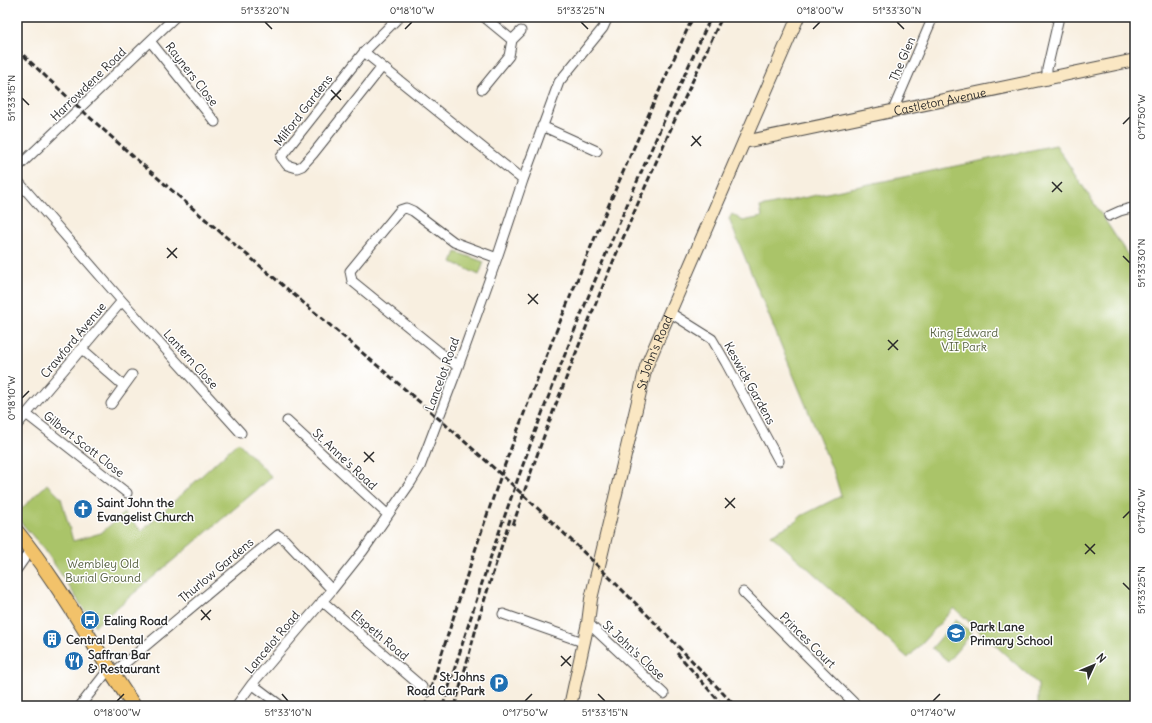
<svg xmlns="http://www.w3.org/2000/svg" width="1152" height="723" font-family="Delius,sans-serif">
	<rect width="100%" height="100%" fill="#fff"/>
	<filter id="ink" filterUnits="userSpaceOnUse"><feTurbulence type="fractalNoise" baseFrequency=".025" numOctaves="2"/><feDisplacementMap in="SourceGraphic" scale="8" xChannelSelector="R" yChannelSelector="G"/><feConvolveMatrix kernelMatrix="1 2 1 2 8 2 1 2 1" color-interpolation-filters="sRGB"/></filter>
	<filter id="wash" filterUnits="userSpaceOnUse"><feTurbulence type="fractalNoise" baseFrequency=".012" numOctaves="4" result="noise"/><feDisplacementMap in="SourceGraphic" scale="16" xChannelSelector="R" yChannelSelector="G"/><feGaussianBlur stdDeviation="0.9" result="paint"/><feColorMatrix in="noise" values="0 0 0 0 0 0 0 0 0 0 0 0 0 0 0 0 0 1.4 0 .05"/><feComposite in="paint" operator="in"/></filter>
	<g filter="url(#wash)">
		<rect width="100%" height="100%" fill="#f8efe0"/>
		<path fill="#aac469" stroke="#6a784a" d="M1056,145l79,121v440h-97v-22l-84,-76 -46,50 -137,-123 24,-13 6,-6 40,-20 -6,-20 -106,-257 3,-5 11,7 19,-4 -2,-10z
			M456,252l28,10 -5,13 -27,-13z
			M238,442l34,35 -177,149 -50,-76 -28,-32v-5l30,-29 14,14 12,43 28,-8 23,-20 18,18z
			M956,620l16,13 -24,28 -16,-13z"/>
	</g>
	<g filter="url(#ink)">
		<g fill="none" stroke-linecap="round" stroke-linejoin="round">
			<g stroke="#4a4846" stroke-width="11">
				<path id="street" d="M484,17l28,23
					M150,41l65,81
					M364,52l159,128
					M382,67l-69,87 -11,12 -5,2 -10,-3 -6,-8 83,-105 35,-35
					M1047,80v-11l12,-52
					M482,89l27,-33 3,-16 9,-9
					M893,110l40,-93
					M542,126l55,25
					M17,168l158,-151
					M17,180l105,121 119,132
					M1109,216l11,-5 15,-4
					M669,312l43,27 14,24 53,98
					M82,349l42,37
					M458,367l-106,-86 -2,-10 50,-61 6,-2 7,3 41,31 43,16
					M111,404l21,-29
					M26,414l101,79
					M287,421l101,94
					M17,425l105,-124
					M17,569l14,-20
					M743,592l114,114
					M322,601l100,86
					M503,614l80,28
					M588,623l76,71
					M112,674l166,-139 7,5 47,50
					M252,684l29,22
					M80,706l29,-37
					M236,706l16,-22 80,-94 31,-39 48,-69 9,-15 38,-100 39,-109 26,-78 36,-98 44,-54 5,-11"/>
			</g>
			<g stroke="#4a4846" stroke-width="14">
				<g id="secondary">
					<path id="s1" d="M744,142l391,-82"/>
					<path id="s2" d="M570,706l18,-83 3,-24 55,-232 152,-350"/>
				</g>
			</g>
			<g stroke="#4a4846" stroke-width="16">
				<path id="primary" d="M17,532c44,54 77,116 117,174"/>
			</g>
			<use href="#street" stroke="#fff" stroke-width="9"/>
			<use href="#secondary" stroke="#fae7c3" stroke-width="12"/>
			<use href="#primary" stroke="#f2c26a" stroke-width="14"/>
			<path stroke="#2b2b2b" stroke-width="3" stroke-dasharray="6 3" stroke-linecap="butt" d="M17,49c137,133 287,251 430,377 101,89 196,182 288,280
				M513,525c15,-45 31,-91 49,-136 48,-126 103,-249 160,-372
				M677,653l46,53
				M425,706c27,-83 52,-166 82,-247 55,-150 119,-297 186,-442
				M443,706c24,-78 49,-156 77,-233 56,-155 122,-306 191,-456
				M455,706l25,-92 31,-98"/>
		</g>
	</g>
	<path fill="none" stroke="#2b2b2b" stroke-width="1.5" d="M265,22l7,7M581,22l7,7M897,22l7,7M405,29l7,-7M813,29l7,-7M331,90l10,10M22,98l7,7M331,100l10,-10M1123,124l7,-7M692,136l9,10M691,146l10,-10M1052,182l10,10M1052,192l10,-10M167,248l10,10M1123,256l7,7M167,258l10,-10M528,294l10,10M528,304l10,-10M888,340l10,10M888,350l10,-10M22,398l7,-7M364,452l10,10M364,462l10,-10M725,498l10,10M725,508l10,-10M1123,518l7,-7M1085,544l10,10M1085,554l10,-10M1123,583l7,7M201,610l9,10M201,620l10,-10M561,656l10,10M561,666l10,-10M282,694l6,7M598,694l7,7M117,701l7,-7M525,701l7,-7M933,701l7,-7"/>
	<defs>
		<g id="church-disc" transform="scale(1)"><circle r="9.5" fill="#1f6fb2" stroke="#fff"/><path d="M-1.2-6h2.4v3.5h3.3v2.4h-3.3V6h-2.4V-.1h-3.3v-2.4h3.3Z" fill="#fff"/></g>
		<g id="bus-disc" transform="scale(1)"><circle r="9.5" fill="#1f6fb2" stroke="#fff"/><path d="M-5-6H5V4H4V6H2V4H-2V6H-4V4H-5ZM-3.5-4V0h7V-4ZM-3.5 1.2v1.5H-2V1.2ZM2 1.2v1.5H3.5V1.2Z" fill="#fff"/></g>
		<g id="school-disc" transform="scale(1)"><circle r="9.5" fill="#1f6fb2" stroke="#fff"/><path d="M0-5L7-2L0 1L-7-2ZM-4 1L0 2.5L4 1V4Q0 6-4 4Z" fill="#fff"/></g>
		<g id="building-disc" transform="scale(1)"><circle r="9.5" fill="#1f6fb2" stroke="#fff"/><path d="M-4-6H4V6H1V3H-1V6H-4ZM-2.5-4.3h1.7v1.8h-1.7ZM.8-4.3h1.7v1.8H.8ZM-2.5-1h1.7V.8h-1.7ZM.8-1h1.7V.8H.8Z" fill="#fff"/></g>
		<g id="restaurant-disc" transform="scale(1)"><circle r="9.5" fill="#1f6fb2" stroke="#fff"/><path d="M-5-6h1v4h1v-4h1v4h1v-4h1v5L-1.5 .5V6h-2V.5L-5-1ZM5-6V6H3V1.5H1.5Q1.5-4 5-6Z" fill="#fff"/></g>
		<g id="parking-disc" transform="scale(1)"><circle r="9.5" fill="#1f6fb2" stroke="#fff"/><path d="M-3.5-5.5H1a3.5 3.5 0 0 1 0 7H-1V5.5H-3.5ZM-1-3.4V-.6H.8a1.4 1.4 0 0 0 0-2.8Z" fill="#fff"/></g>
	</defs>
	<g fill-rule="evenodd">
		<use href="#church-disc" x="83" y="509"/>
		<use href="#bus-disc" x="90" y="620"/>
		<use href="#school-disc" x="956" y="633"/>
		<use href="#building-disc" x="52" y="639"/>
		<use href="#restaurant-disc" x="74" y="661"/>
		<use href="#parking-disc" x="499" y="683"/>
	</g>
	<g text-anchor="middle" dominant-baseline="central" stroke-width="3" stroke-linejoin="round" paint-order="stroke">
		<g font-size="12" fill="#2b2b2b" stroke="#fff">
			<text transform="translate(902 59) rotate(-67)">The Glen</text>
			<text transform="translate(192 74) rotate(52)">Rayners Close</text>
			<text transform="translate(88 84) rotate(-44)">Harrowdene Road</text>
			<text stroke="none"><textPath href="#s1" startOffset="200">Castleton Avenue</textPath></text>
			<text transform="translate(303 110) rotate(-52)">Milford Gardens</text>
			<text transform="translate(73 340) rotate(-50)">Crawford Avenue</text>
			<text stroke="none"><textPath href="#s2" startOffset="364">St John's Road</textPath></text>
			<text transform="translate(191 359) rotate(48)">Lantern Close</text>
			<text transform="translate(442 374) rotate(-70)">Lancelot Road</text>
			<text transform="translate(750 383) rotate(61)">Keswick Gardens</text>
			<text transform="translate(84 444) rotate(38)">Gilbert Scott Close</text>
			<text transform="translate(345 459) rotate(43)">St. Anne's Road</text>
			<text transform="translate(216 570) rotate(-40)">Thurlow Gardens</text>
			<text transform="translate(380 635) rotate(40)">Elspeth Road</text>
			<text transform="translate(808 640) rotate(45)">Princes Court</text>
			<text transform="translate(272 642) rotate(-50)">Lancelot Road</text>
			<text transform="translate(634 650) rotate(43)">St John's Close</text>
		</g>
		<g font-size="12" fill="#576141" stroke="#fff">
			<text x="964" y="332">King Edward<tspan x="964" dy="14">VII Park</tspan></text>
			<text x="103" y="563">Wembley Old<tspan x="103" dy="14">Burial Ground</tspan></text>
		</g>
		<g font-size="12" font-weight="bold" fill="#2b2b2b" stroke="#fff" text-anchor="start">
			<text x="97" y="502">Saint John the<tspan x="97" dy="14">Evangelist Church</tspan></text>
			<text x="104" y="620">Ealing Road</text>
			<text x="970" y="626">Park Lane<tspan x="970" dy="14">Primary School</tspan></text>
			<text x="66" y="639">Central Dental</text>
			<text x="88" y="654">Saffran Bar<tspan x="88" dy="14">&amp; Restaurant</tspan></text>
			<text x="485" y="676" text-anchor="end">St Johns<tspan x="485" dy="14">Road Car Park</tspan></text>
		</g>
	</g>
	<rect width="1152" height="723" fill="none" stroke="#fff" stroke-width="44"/>
	<g transform="translate(1094 665) rotate(46)" stroke="#ffffff" stroke-width="3" paint-order="stroke">
	<path d="M0-3L7 15L0 10L-7 15Z" fill="#2b2b2b"/>
	<text y="-6" font-size="11" font-weight="bold" text-anchor="middle" fill="#2b2b2b">N</text>
	</g>
	<rect x="22" y="22" width="1108" height="679" fill="none" stroke="#2b2b2b" stroke-width="1.5"/>
	<g font-size="10" text-anchor="middle" fill="#2b2b2b">
		<text x="265" y="14">51°33'20"N</text>
		<text x="412" y="14">0°18'10"W</text>
		<text x="581" y="14">51°33'25"N</text>
		<text x="820" y="14">0°18'00"W</text>
		<text x="897" y="14">51°33'30"N</text>
		<text transform="translate(11 98) rotate(-90)" y="4">51°33'15"N</text>
		<text transform="translate(1141 117) rotate(-90)" y="4">0°17'50"W</text>
		<text transform="translate(1141 263) rotate(-90)" y="4">51°33'30"N</text>
		<text transform="translate(11 398) rotate(-90)" y="4">0°18'10"W</text>
		<text transform="translate(1141 511) rotate(-90)" y="4">0°17'40"W</text>
		<text transform="translate(1141 590) rotate(-90)" y="4">51°33'25"N</text>
		<text x="117" y="716">0°18'00"W</text>
		<text x="288" y="716">51°33'10"N</text>
		<text x="525" y="716">0°17'50"W</text>
		<text x="605" y="716">51°33'15"N</text>
		<text x="933" y="716">0°17'40"W</text>
	</g>
</svg>
